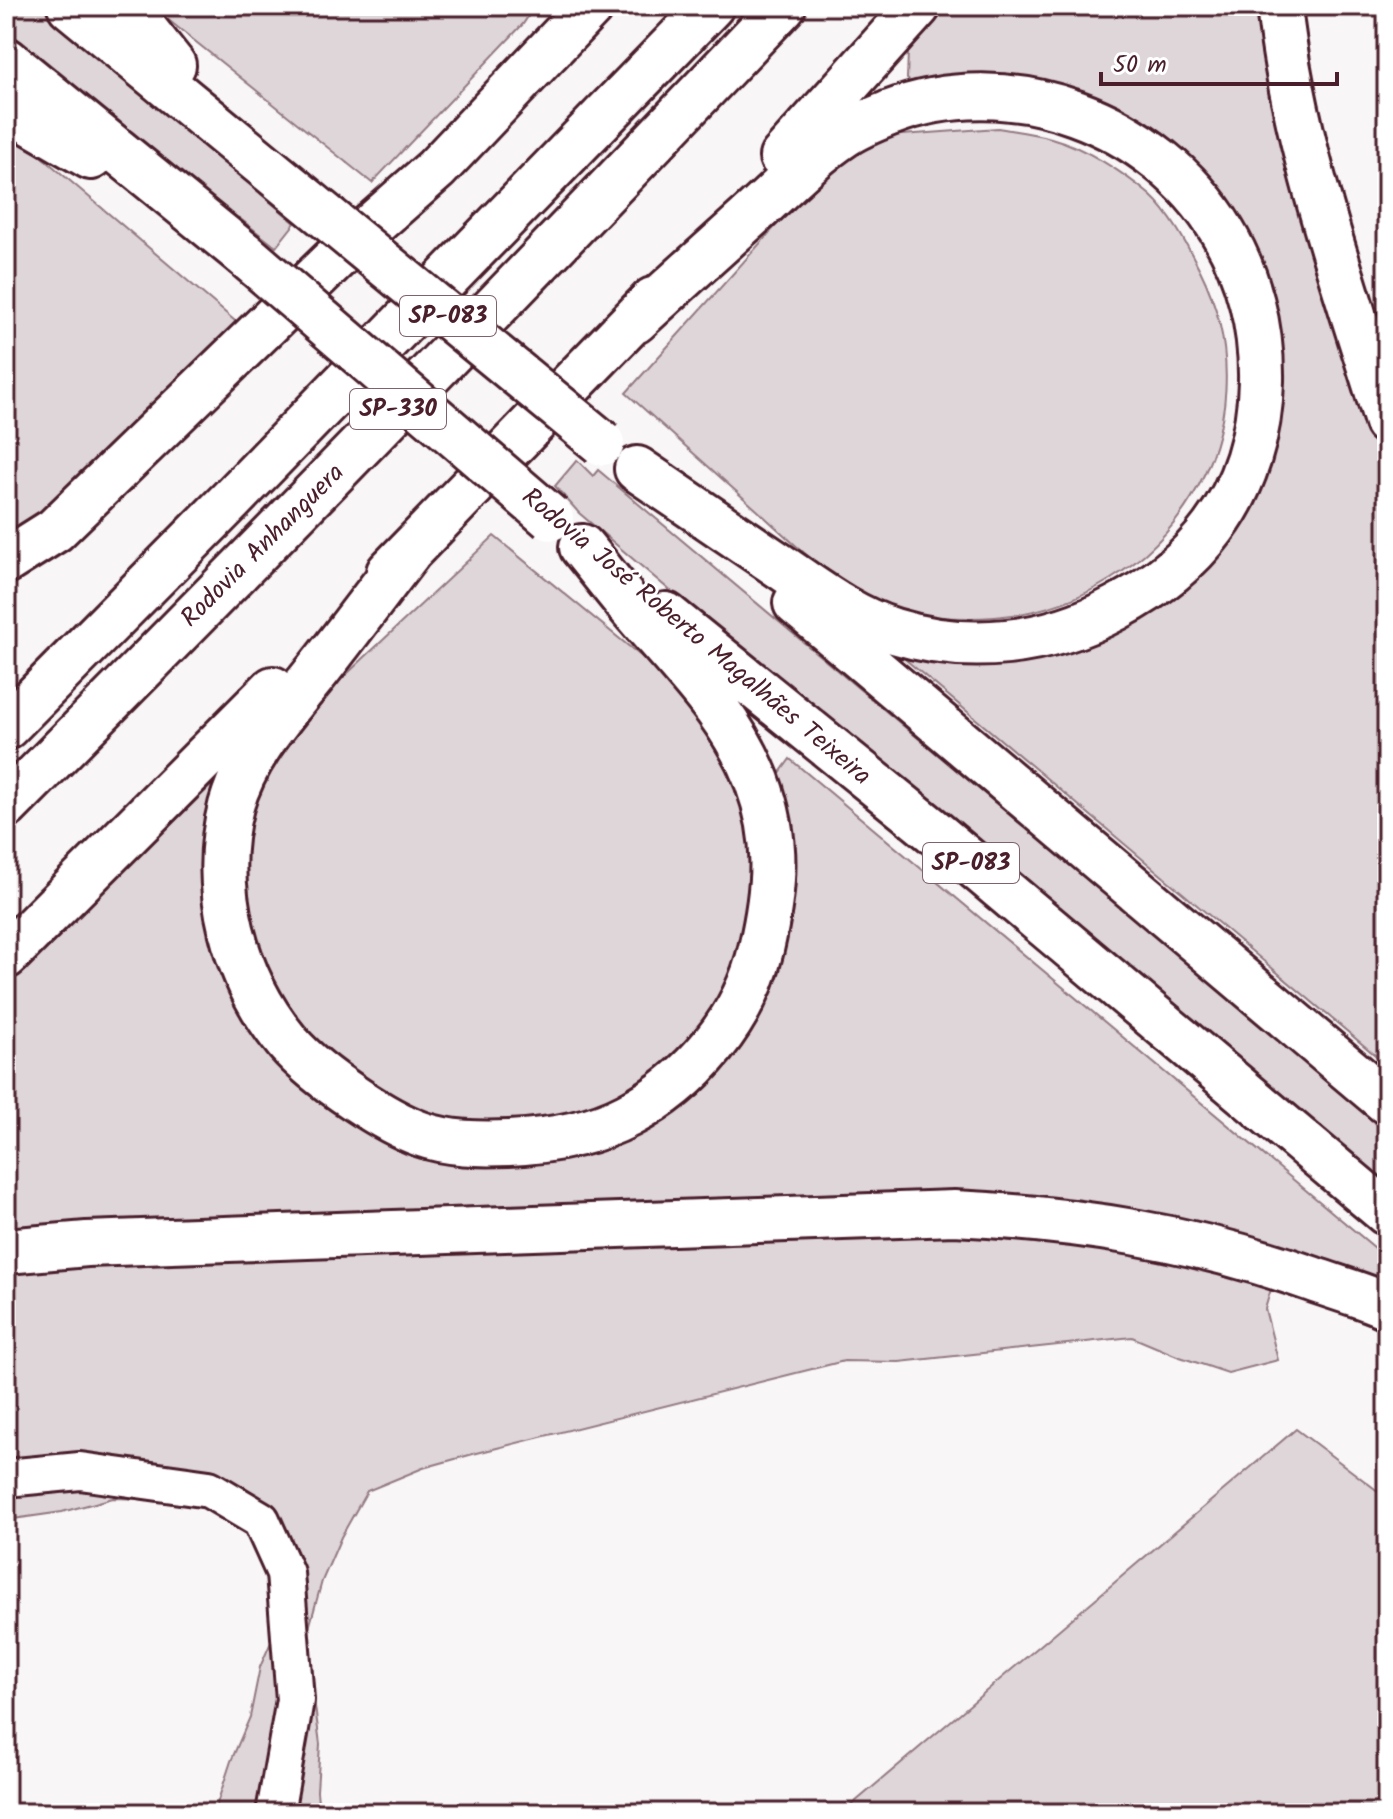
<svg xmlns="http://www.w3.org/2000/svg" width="1393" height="1819" font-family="Kalam,sans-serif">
	<rect width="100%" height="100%" fill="#f8f6f7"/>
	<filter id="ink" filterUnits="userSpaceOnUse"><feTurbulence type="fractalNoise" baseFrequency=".0125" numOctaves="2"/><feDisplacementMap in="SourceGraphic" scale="16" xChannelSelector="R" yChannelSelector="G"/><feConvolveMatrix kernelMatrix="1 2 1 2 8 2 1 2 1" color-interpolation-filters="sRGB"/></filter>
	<g filter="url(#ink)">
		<path fill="#ded6d9" stroke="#947a82" stroke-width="2" d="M6,6h34l224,182 -3,6 34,29 -19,24 -37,-29 -5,6 -228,-187z
			M151,6h384l-12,18 -151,159z
			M949,6h317l60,271 61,212v576l-487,-410 10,-5 211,-24 153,-226 -79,-230 -272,-80 -16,-11 1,-27z
			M998,128c17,3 36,5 53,10 33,9 73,35 99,57 21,19 37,50 50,75 79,159 -33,333 -205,347 -38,3 -83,0 -119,-16 -46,-21 -82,-57 -119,-91 -44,-39 -87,-78 -131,-117l173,-193 53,-44 36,-20z
			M6,131l23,15 212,180 -161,163 -74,56z
			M577,460l16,16 5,-6 789,661v61l-462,-384 -346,-295 -24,-27z
			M494,536l170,139 43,47 27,51 24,96 -16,99 -72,100 -90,52 -112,14 -153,-74 -75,-133 8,-121 29,-55 40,-49z
			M790,759l597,499v40l-310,-87 -1071,27v-253l216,-210 33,256 243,133 234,-120 39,-259z
			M999,1227l274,55 -8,27 13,51 -50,13 -51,-17 -45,-19 -233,25 -55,-1 -371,93 -50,14 -56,23 -26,46 -19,44 -16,58 14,105 -3,47 2,22h-105l17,-52 19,-44 10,-50 19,-43 -20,-104 -45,-19 -101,-3 -51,14 -56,8v-249l38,-4z
			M1296,1429l91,69v315h-545z"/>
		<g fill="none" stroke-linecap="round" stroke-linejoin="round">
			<g stroke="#4a1f2b" stroke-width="42">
				<path id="street" d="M6,1478l74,-7 129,18 52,31 24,53 10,127 -20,113"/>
			</g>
			<g stroke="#4a1f2b" stroke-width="50">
				<path id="highway" d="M70,6l224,184
					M126,6l47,59
					M1279,6c15,140 67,282 108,416
					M6,60l238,194
					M6,108l85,49
					M782,157l136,-151
					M635,321c39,-36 79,-72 119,-108 29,-26 57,-56 90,-78 13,-9 31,-16 46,-22 119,-47 266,8 332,118 53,87 54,214 -9,297 -25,34 -59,60 -97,80 -69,37 -147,46 -222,23 -43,-13 -80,-42 -117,-67 -47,-32 -94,-64 -140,-95
					M408,553c-30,39 -59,78 -89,116 -33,42 -73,83 -88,137 -21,81 3,172 57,237 19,22 44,40 68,56 21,14 42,27 65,35 28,10 59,10 88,9 40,-2 83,-9 119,-28 64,-33 117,-96 133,-166 14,-61 18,-109 -4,-168 -26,-67 -73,-111 -118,-164 -20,-23 -38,-47 -57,-70
					M6,561l49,-31 290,-281 91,-80 155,-163
					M389,572l264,-272
					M796,603l591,499
					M666,615l266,215 455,383
					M6,727l225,-227 480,-494
					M6,806c262,-263 521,-530 777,-800
					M6,956l267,-267
					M6,1251l81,-7 867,-31c127,6 239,24 358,66 25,9 51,16 75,27"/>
			</g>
			<use href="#street" stroke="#fff" stroke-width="36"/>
			<use href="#highway" stroke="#fff" stroke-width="44"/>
			<g stroke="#4a1f2b" stroke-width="50" stroke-linecap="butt">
				<path id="highway-bridge" d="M294,190l308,253
					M244,254l307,264"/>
			</g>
			<use href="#highway-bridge" stroke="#fff" stroke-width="44"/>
		</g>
	</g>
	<g text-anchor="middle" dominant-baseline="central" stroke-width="6" stroke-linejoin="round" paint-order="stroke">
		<g fill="#fff" stroke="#80626b" stroke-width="2">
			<rect x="400" y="296" width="96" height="40" rx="6"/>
			<rect x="350" y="389" width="96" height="40" rx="6"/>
			<rect x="923" y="843" width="96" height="40" rx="6"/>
		</g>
		<g font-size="24" font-weight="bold" fill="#4a1f2b">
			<text x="448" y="316">SP-083</text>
			<text x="398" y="409">SP-330</text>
			<text x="971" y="863">SP-083</text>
		</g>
		<g font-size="26" fill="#4a1f2b" stroke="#fff">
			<text transform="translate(263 546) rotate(-45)">Rodovia Anhanguera</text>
			<text transform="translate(696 637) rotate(40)">Rodovia José Roberto Magalhães Teixeira</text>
		</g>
	</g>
	<rect width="1393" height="1819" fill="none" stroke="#fff" stroke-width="32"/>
	<rect x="16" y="16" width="1361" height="1787" fill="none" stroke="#4a1f2b" stroke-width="3" filter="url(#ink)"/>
	<path d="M1101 72v12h236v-12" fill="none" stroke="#4a1f2b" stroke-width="4"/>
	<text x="1113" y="72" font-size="24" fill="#4a1f2b" stroke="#ffffff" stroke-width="6" paint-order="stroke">50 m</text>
</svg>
